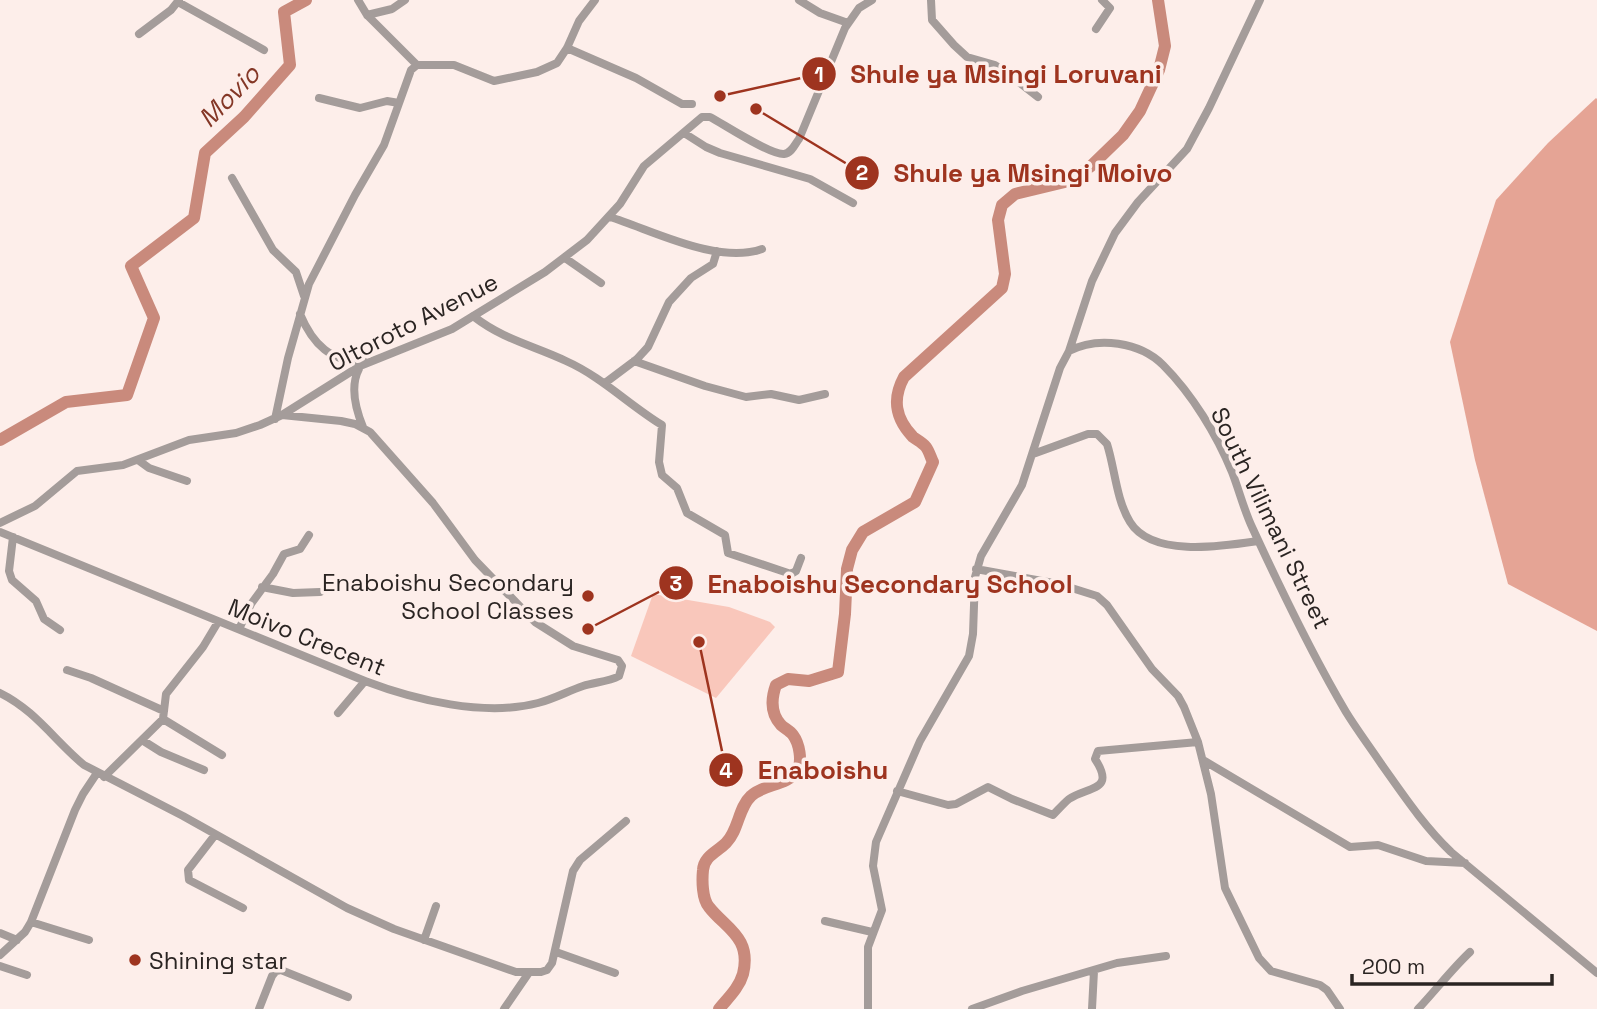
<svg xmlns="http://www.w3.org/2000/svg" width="1597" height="1009" font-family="'Space Grotesk',sans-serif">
	<rect width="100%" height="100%" fill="#fdeeea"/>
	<path fill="#f9c7bb" d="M653,594l76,13 41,15 5,5 -59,71 -85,-42z"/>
	<path fill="#e5a495" d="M1596,98l1,1v532l-89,-47 -33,-124 -25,-118 46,-142 52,-57z"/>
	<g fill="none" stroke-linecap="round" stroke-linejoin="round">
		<path stroke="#c98a7c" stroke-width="12" d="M0,440l66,-38 61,-7 27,-77 -23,-52 63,-48 11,-65 39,-36 46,-52 -6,-53 22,-12
			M719,1009c9,-11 20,-21 24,-35 9,-37 -18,-46 -34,-67 -7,-8 -7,-27 -6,-37 1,-14 14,-18 23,-27 13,-13 12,-35 25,-47 12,-12 36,-10 46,-25 6,-10 2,-28 -4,-36 -3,-4 -9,-7 -12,-10 -11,-12 -10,-26 -5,-40l12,-6 21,2 29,-9 7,-58 2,-45 5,-19 11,-18 52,-30 18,-40c-2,-4 -4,-11 -7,-15 -3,-4 -9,-7 -13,-10 -18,-19 -21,-38 -9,-60l98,-89 3,-14 -7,-54 4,-15 13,-11 54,-13 22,-15 32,-31 17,-24 19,-41 6,-24 -7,-46"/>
		<path stroke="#a49c9a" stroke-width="8" d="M358,0l9,15 50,50
			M799,0l21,13 28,10
			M931,0l1,20 22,25 13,12 28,8 11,7 32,25
			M178,2l86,48
			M367,15l25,-6 13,-9
			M1096,29l14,-21 -8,-8
			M139,34l32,-24 8,-10
			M567,48l69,30 46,26h10
			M319,98l41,10 27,-7 12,2
			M684,133l22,14 14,6 90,26 43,24
			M232,178l41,72 23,22 8,24
			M610,217c42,13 108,48 152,32
			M565,258l36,25
			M300,314c13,31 31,48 65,48
			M473,316c31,24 59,29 93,45 36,16 63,44 96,64l-3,37 3,13 15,13 10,25 38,22 3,18 63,21 5,-3 5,-13
			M1069,351l23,-70 23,-48 23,-31 49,-53 22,-41 51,-108
			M634,361l71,25 41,11 25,-3 28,6 26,-6
			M359,369c-9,17 -3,41 4,58
			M605,383l32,-24 11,-12 21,-45 22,-24 22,-14 4,-13
			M275,419l13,-61 21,-74 46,-89 29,-50 27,-75 6,-5h37l40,16 43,-9 20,-9 10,-15 12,-27 16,-21
			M1033,454l55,-20h9l10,10c8,25 9,55 23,78 22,36 94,24 128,19
			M138,460l11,8 38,13
			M0,523l35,-17 42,-35 46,-6 66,-25 47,-7 24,-8 22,-10 78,-49 92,-37 93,-57 42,-32 33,-36 24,-38 58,-49h8c15,8 60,38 74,37 8,-1 11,-10 15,-15l46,-111 14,-20 13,-8
			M0,532l365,149c50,19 120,36 173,22 16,-4 30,-12 45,-17 12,-4 25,-4 36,-10l3,-10 -4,-6 -45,-14 -38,-24 -60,-62 -42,-57 -63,-71 -15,-8 -14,-3 -59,-6
			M13,537l-4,34 3,9 24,21 8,18 16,11
			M976,569l83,15 38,12 10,9 45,64 26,27 6,11 14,35 13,52 14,94 34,70 12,13 49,14 7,5 13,19
			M262,587l31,6 27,-1
			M239,629l12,-25 22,-30 11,-20 16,-5 9,-14
			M67,670l24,8 73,33
			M0,693c35,17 55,48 84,72l99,51 164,92 47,21 122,43h25l6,-2 5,-7 21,-92 7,-11 46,-39
			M338,713l27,-32
			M163,719l59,36
			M142,740l19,12 43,18
			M1203,760l147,87 28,-2 48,16 39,2
			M104,777l59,-58 3,-25 37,-47 15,-25
			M897,791l51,14 8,-1 32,-17 24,12 41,16c5,-5 10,-11 16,-16 20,-13 47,-8 26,-40l3,-8 100,-9
			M215,835l-27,35 1,10 54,28
			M825,921l47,11
			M31,922l58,18
			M0,933l17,7
			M424,940l12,-34
			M556,952l59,21
			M0,955l25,-23 6,-10 44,-112 8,-16 14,-21
			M0,966l27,9
			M259,1009l13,-33 4,-5 5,-1 67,27
			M504,1009l24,-35
			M868,1009v-62l14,-37 -9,-44 3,-24 44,-101 49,-85 4,-22 2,-57 6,-21 41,-71 38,-117 9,-17c29,-15 71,-9 94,14 29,29 54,70 69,107 7,18 12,38 20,55 29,63 59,126 94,185 11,18 24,35 36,53 22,31 42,61 69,87l146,121
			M972,1009l50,-18 95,-28 49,-7
			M1092,1009l2,-38
			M1418,1009c18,-19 33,-39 52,-57"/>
	</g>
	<g fill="#9e341f" stroke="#fdeeea" stroke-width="2.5">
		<circle cx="588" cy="596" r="7"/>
		<circle cx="135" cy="960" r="7"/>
	</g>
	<g text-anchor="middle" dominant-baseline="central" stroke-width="7" stroke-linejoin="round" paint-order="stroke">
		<g font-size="24" fill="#2a2422" stroke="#fdeeea">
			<text transform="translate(413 322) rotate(-27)">Oltoroto Avenue</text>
			<text transform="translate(1271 518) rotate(64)">South Vilimani Street</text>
			<text transform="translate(307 637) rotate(22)">Moivo Crecent</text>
		</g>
		<g font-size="24" fill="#2a2422" stroke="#fdeeea" text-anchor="end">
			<text x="574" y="582">Enaboishu Secondary<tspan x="574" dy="28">School Classes</tspan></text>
			<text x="149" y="960" text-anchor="start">Shining star</text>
		</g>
		<g font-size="26" font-style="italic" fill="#843726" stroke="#fdeeea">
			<text transform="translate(229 96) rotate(-46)">Movio</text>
		</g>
	</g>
	<path fill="none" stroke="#9e341f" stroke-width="2.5" d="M720 96L819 74M756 109L862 173M588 629L676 583M699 642L726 770"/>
	<g fill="#9e341f" stroke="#fdeeea" stroke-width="2.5">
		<circle cx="720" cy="96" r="7"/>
		<circle cx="756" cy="109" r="7"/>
		<circle cx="588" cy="629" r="7"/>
		<circle cx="699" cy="642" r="7"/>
		<circle cx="819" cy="74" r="18"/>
		<circle cx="862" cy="173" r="18"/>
		<circle cx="676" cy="583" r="18"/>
		<circle cx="726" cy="770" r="18"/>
	</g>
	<g font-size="21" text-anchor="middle" font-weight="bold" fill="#fff">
		<text x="819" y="82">1</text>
		<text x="862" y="180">2</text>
		<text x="676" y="591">3</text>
		<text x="726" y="778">4</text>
	</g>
	<g font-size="26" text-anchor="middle" font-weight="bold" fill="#9e341f" stroke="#fdeeea" stroke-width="7" stroke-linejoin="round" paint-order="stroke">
		<text x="1006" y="83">Shule ya Msingi Loruvani</text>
		<text x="1033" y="182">Shule ya Msingi Moivo</text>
		<text x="890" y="593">Enaboishu Secondary School</text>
		<text x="823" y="779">Enaboishu</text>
	</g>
	<path d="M1352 974v10h200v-10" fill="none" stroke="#2a2422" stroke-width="3.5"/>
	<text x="1362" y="974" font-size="21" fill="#2a2422" stroke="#fdeeea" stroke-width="5" paint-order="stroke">200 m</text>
</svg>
